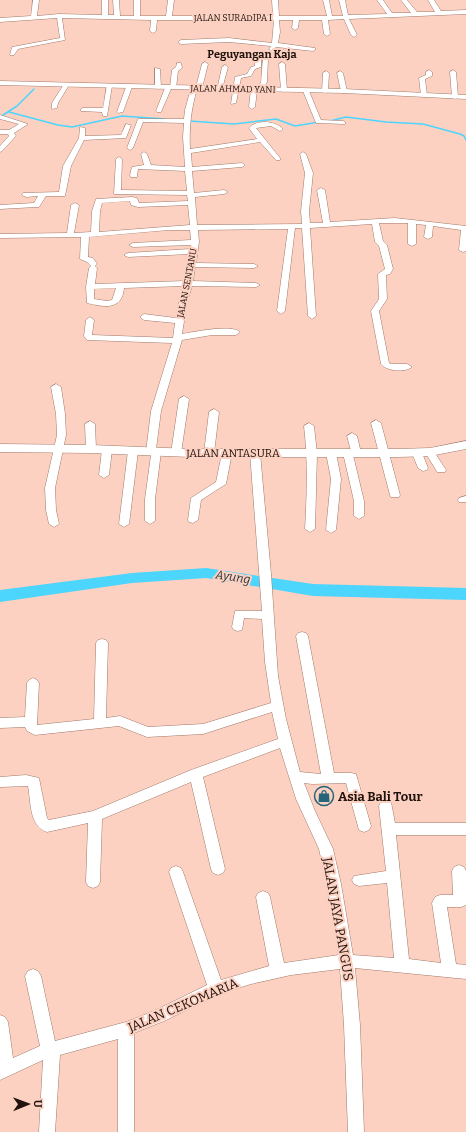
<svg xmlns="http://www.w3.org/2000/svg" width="466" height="1132" font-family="Bitter,serif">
	<rect width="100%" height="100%" fill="#fcd1c1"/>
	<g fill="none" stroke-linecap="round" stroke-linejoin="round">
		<path stroke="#4cd5fd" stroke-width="1.5" d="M9,112l49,13 14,2 50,-11 42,3
			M0,117l17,-11 17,-17
			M189,121l45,3 42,-5 19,7 24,-4
			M330,121l16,-4 40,5 37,2 37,10 4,2 2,4"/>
		<path fill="#4cd5fd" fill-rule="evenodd" d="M206,568l107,16 153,4v12l-153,-4 -107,-18 -74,5 -132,19v-12l132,-17z"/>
		<g stroke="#a07a6b" stroke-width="1">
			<path id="minor" d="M33,0h6l-2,16 22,-2 43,1v-15h6v15h6l-1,-15h6l1,16h14v-16h6v16h26l2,-16h6l-2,16h101l-1,-16h6l1,16h48l-4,-16h6l3,16h11l-4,-16h6l3,15 39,-1 -10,-14h6l9,13h19l-10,-13h6l10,12h18l-7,-12h6l7,11 25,-1v4l-117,5 8,16 -3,2 -3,-2 -7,-16 -16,1 2,14 -3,2 -3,-2 -2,-14h-23l-1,8 -3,2 -3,-2 1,-8h-14l1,12 -2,11 37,5v2l-2,1 -37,-4 -4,4 -3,-2 2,-3 -42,-4 -48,2 -3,-2 3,-2 48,-2 43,5 2,-23h-117l-1,11 -3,2 -3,-2 1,-11 -89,-2 3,22 -47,9 -4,6h-4l2,-8 48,-9 -3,-20 -57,4v-4l31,-2z
				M258,58l3,2v7l-6,2 -4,7 -10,2 -5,25 -5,1 4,-27 12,-3 4,-7 4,-1v-6z
				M263,58l5,1 -1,23 -5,9 -5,-1 -2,17 -3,2 -3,-2 2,-18 3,-2 3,3 4,-8z
				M205,62l3,2 -6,24 -5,1c-6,20 -8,39 -7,60l67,-10 -8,-11c8,-9 26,-7 34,1l-3,2 -9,-5 -15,2 24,30v2h-4l-16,-18 -69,11 1,14 50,-4 3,2 -3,2 -50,4 2,22 30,-3 4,2 -4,2 -29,3 2,28 105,-1 -1,-13 4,-38 -5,-19 3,-2 3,2 7,19 -4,38 1,12h13l-6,-33 4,-2 4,2 5,32 65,-4 71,8v25l-3,1 -4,-2 2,-20 -28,-4 -1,11 -4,2 -4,-2 2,-12 -10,-1v20l-4,2 -4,-2v-21h-29l4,18 4,4 6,24 -3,5 -4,1 1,24 -8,12 10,52 2,1h16l5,3c-7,6 -26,4 -31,-3l-10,-53 8,-12 -1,-25 7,-5 -6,-23 -4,-4 -3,-18 -62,4 6,88 -4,3 -4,-3 -6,-88h-7l-10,83 -4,3 -4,-3 11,-82 -90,1 1,12 -3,21 58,1 4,2 -4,2 -59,-1 -2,14 63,2 4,2 -4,2 -64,-1 -5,16 -5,32c12,-2 49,-10 58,-2l-4,3h-24l-30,5 -21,71 -5,38 5,3 -6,47v22l-5,3 -5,-3v-22l6,-44 -5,-3 5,-41 21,-68 -85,-3 -3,-4 2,-16 4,-3 4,3 -2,15 81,3 2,-15 -31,-3 -4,-3 4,-3 32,4 3,-16 5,-16 -60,2c-2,23 -20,19 -37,15l-1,-16 3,-19 2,-2 -4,-4 -7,-3 1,-22 -81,1v-4l67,-1 4,-28 4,-2 4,2 -5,28 17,-1 1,-21 4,-12 36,-2 5,1 2,5 49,-2 -1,-6 -73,-1 2,-35 3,-2 3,2 -1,31 66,1 -2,-20 -47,-2 -1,8h-6l-1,-2 2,-8 12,-2 -3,-11 3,-2 3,2 4,11 34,2 -2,-30 1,-14 -41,-1 -10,26 -3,2 -3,-2 11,-29h46l1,-9 6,-22 5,-1 6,-23zM130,201l1,4 7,2 50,-2 2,20 -91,7 1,-21 2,-8zM169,230h21l1,10 -58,3 -4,2 4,2 58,-2 -1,4 -62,4 -4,2 4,2 61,-3 -4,27 -90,3 2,-16 -2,-2 2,-2 -4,-6 -5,-1 1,-20zM116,288l-4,12 -5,1 -13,-2v-10z
				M282,62l3,2 2,26 -3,2 -3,-2 -2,-26z
				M177,63h4l1,5 -4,3 -2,17 -5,1 -10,23h-4l-1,-1 9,-23 5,-1 2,-17 4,-3z
				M225,65l3,2 -6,22 -5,1 5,-23z
				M155,68l5,1 1,18 -3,2 -3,-2z
				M429,70l3,2v4l-7,3 2,16 -3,2 -3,-2 -2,-17 7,-3v-3z
				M453,70l3,2 2,25 -3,2 -3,-2 -2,-25z
				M326,71l3,2 -1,18 -3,2 -3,-2 1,-18z
				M340,71l3,2 4,18 -3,2 -3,-2 -4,-18z
				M66,83l3,2 -11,18 -1,5 -5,1v-6l12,-19z
				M107,85l5,1 -5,30h-4l-1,-4 -21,-1v-2l2,-1h20z
				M129,85l3,2 -9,25 -5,1 -1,-1 9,-25z
				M304,90l5,1 12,29 22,1 2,1v2l-29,-1 -13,-32z
				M0,115l28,9 -14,9 2,3 -1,1 -13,14 -2,1v-6l9,-10 -1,-2h-8v-4h9l10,-6 -19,-5z
				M126,124l5,1 -5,13 -42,2 -13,26 -6,30h-19l-7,11h-3l-36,2v-4l34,-2 4,-7 -12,1 -4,-2 1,-2 36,-1 4,-26 16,-28 1,-11 5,1v8l36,-1z
				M56,384l5,3 4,27 1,21 -11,53 1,22 3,14 -5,3 -5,-3 -3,-14 -1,-22 12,-53 -1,-21 -5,-27z
				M184,396l5,3 -8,54 -5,3 -5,-3 8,-54z
				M214,409l5,3 -5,41 -5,3 -5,-3 5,-41z
				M376,420l5,3 19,72 -1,2h-8l-1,-2 -19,-72z
				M90,421l5,3 1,25 -5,3 -5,-3 -1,-25z
				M309,423l5,3 3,28 -2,75 -5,3 -5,-3c2,-34 3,-69 -1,-103z
				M352,433l5,3 4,17 -2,2h-6l11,46v15l-5,3 -5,-3v-15l-11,-48 2,-2h6l-4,-15z
				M107,447l5,3 -3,25 -5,3 -5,-3 3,-25z
				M133,448l5,3 -9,73 -5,3 -5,-3 9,-73z
				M430,449l3,1 13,20 -1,2h-8l-1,-2 -11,-18z
				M227,450l5,3 -6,31 -25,16 -3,20 -5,3 -4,-1 -1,-2 3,-22 25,-16 6,-29z
				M255,450l5,3 11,121 7,102 8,43 14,53 21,2 -25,-138 2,-3 4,-1 4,1 2,3 26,137h17l5,1 15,52 -2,4 -5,2 -5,-2 -13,-47 -34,1 -8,-1 11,28 18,38 8,35 12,71 41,3 -7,-75 -28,3 -5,-2 -2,-4 2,-4 32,-5 -7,-65 2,-4 5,-1 5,1 4,21h71v12h-70l13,124 32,4 -9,-60 3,-6 5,-2h13l-1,-24 2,-4 5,-2 5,2 2,4v34l-5,2h-14l9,57 10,1v14l-111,-11 5,57 4,107h-16l-4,-107 -4,-56 -49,6 -40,9 -32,10 -55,27 -30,12v99h-16v-93l-58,16 -5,77h-16l4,-72 -43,20v-65l5,2 3,5 5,36 27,-12 -15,-70 3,-5 5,-2 5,2 3,5 14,65 71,-19 28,-11 53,-26 -38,-113 2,-4 5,-2 5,2 2,4 38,108 48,-14 -13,-69 2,-4 5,-2 5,2 2,4 14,66 55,-8 -12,-71 -8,-35 -23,-50 -16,-51 -77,29 22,92 -2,4 -5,2 -5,-2 -2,-4 -20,-87 -89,37 -2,63 -2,4 -5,2 -5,-2 -2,-4 2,-59 -41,9c-18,-6 -16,-30 -19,-46l-28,1v-10l26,-2 13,3 8,40 2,2 44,-9 98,-41 87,-31 -6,-27 -69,22 -56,3 -28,-11 -84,9 -8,-4 -2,-4 -25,1v-10l25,-1 2,-34 2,-3 4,-2 4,2 2,3 -2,42 57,-6 2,-76 2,-3 4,-1 4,1 2,3 -2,75 14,-2 28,11 55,-3 68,-21 -6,-41 -3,-43 -18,-1 -2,12 -4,1 -4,-1 -2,-3 3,-16h27l-12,-158z
				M331,450l5,3 5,26 -5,51 -5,3 -5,-3 5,-51 -5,-26z
				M417,450l5,3 6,15 -1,2 -4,1 -5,-3 -6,-15z
				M466,496v6h-7l-1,-2 1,-2z"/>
		</g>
		<g stroke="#a07a6b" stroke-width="1">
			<path id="major" d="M0,81l344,8 122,6v4l-122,-6 -344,-8z
				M466,441v8l-36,7 -32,1h-207l-100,-4 -91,-1v-8l91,1 100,4h207l32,-1z"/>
		</g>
		<use href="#minor" fill="#fff" fill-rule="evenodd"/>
		<use href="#major" fill="#fff" fill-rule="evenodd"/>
	</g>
	<defs>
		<g id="shop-ring" transform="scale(1)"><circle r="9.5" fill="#fcd1c1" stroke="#246579" stroke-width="1.5"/><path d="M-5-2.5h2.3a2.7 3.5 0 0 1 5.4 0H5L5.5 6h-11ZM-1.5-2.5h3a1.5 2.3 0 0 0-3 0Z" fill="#246579"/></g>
	</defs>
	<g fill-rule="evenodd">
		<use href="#shop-ring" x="324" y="796"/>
	</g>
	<g text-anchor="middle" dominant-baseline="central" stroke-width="4" stroke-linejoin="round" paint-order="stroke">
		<g font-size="9" fill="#20120c" stroke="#fcd1c1">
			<text x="233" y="18">JALAN SURADIPA I</text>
			<text transform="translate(233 89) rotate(1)">JALAN AHMAD YANI</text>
			<text transform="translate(187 283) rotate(-79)">JALAN SENTANU</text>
		</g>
		<g font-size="11" font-weight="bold" fill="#20120c" stroke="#fcd1c1">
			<text x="252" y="54">Peguyangan Kaja</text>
		</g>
		<g font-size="11" fill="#20120c" stroke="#fcd1c1">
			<text x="233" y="453">JALAN ANTASURA</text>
		</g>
		<g font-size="12" font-style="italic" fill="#182e36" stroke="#fcd1c1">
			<text transform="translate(233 577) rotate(9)">Ayung</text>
		</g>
		<g font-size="13" font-weight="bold" fill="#20120c" stroke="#fcd1c1" text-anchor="start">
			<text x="338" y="796">Asia Bali Tour</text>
		</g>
		<g font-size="13" fill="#20120c" stroke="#fcd1c1">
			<text transform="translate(338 919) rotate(80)">JALAN JAYA PANGUS</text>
			<text transform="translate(183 1005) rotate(-23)">JALAN CEKOMARIA</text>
		</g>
	</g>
	<g transform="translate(28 1104) rotate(89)" stroke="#fcd1c1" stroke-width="3" paint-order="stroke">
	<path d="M0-3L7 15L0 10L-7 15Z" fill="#20120c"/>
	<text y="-6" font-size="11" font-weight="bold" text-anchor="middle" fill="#20120c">U</text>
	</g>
</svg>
